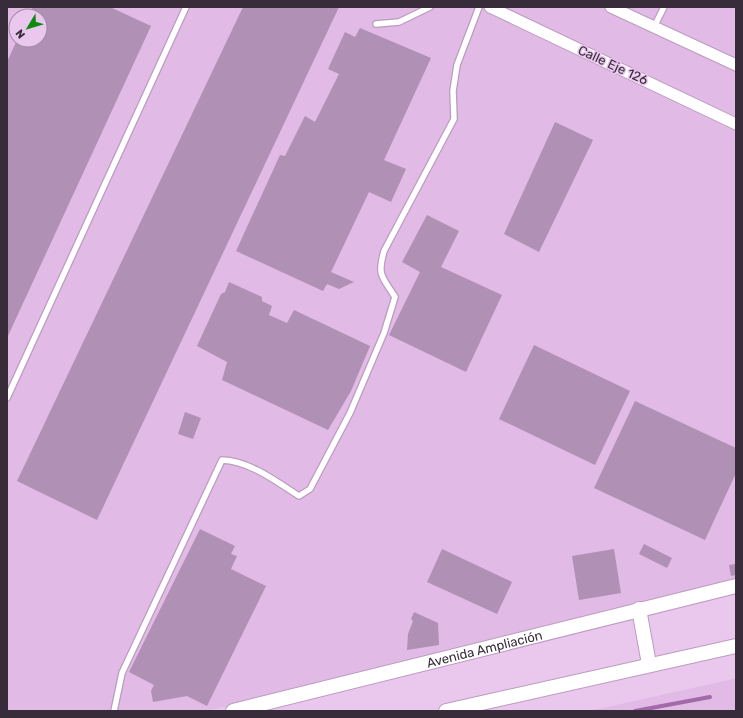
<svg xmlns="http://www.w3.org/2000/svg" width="743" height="718" font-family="Rubik,sans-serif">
	<rect width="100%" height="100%" fill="#eac8ee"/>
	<path fill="#e1bae6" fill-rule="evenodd" d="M7,7h729v585l-530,119h-199zM16,16h24v24h-24z
		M736,678v33h-147l144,-32z"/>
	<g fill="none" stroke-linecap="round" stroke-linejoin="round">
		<path stroke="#a26aa9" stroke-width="4" d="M635,711l75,-14"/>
	</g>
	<path fill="#b090b4" d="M33,7h77l41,19 -144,312v-276l10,-22h23v-24h-12z
		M243,7h96l-242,513 -80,-39z
		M360,28l71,30 -47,102 22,9 -15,33 -22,-10 -38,80 23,10 -15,7 -12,-5 -4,7 -87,-40 44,-96 5,1 20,-40 10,6 24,-48 -11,-5 17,-37 10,5z
		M555,122l38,18 -54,112 -35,-18z
		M427,215l32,16 -18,36 61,28 -36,77 -77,-37 31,-63 -18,-10z
		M229,282l33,15v4l10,5 -3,9 18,8 7,-13 76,36 -19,45 -23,39 -106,-50 5,-18 -30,-16 24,-52 4,-2z
		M534,345l96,46 -35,74 -96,-46z
		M635,401l101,47v25l-31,67 -111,-52z
		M185,412l16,6 -8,21 -15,-5z
		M200,529l35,17 -4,8 6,2 -6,13 35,17 -59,120 -20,-10 -34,6 -2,-11 3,-6 -25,-13z
		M644,544l28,14 -5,10 -28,-14z
		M442,549l70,33 -15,32 -70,-32z
		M614,549l7,44 -42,7 -7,-44z
		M736,564v11l-5,1 -2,-11z
		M414,612l24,11 1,22 -32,5 1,-16 5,-13 -2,-2z"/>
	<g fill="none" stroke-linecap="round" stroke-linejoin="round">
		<g stroke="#bb9bbf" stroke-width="8">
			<path id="service" d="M376,24l23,-2 31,-15
				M654,27l10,-20
				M7,398l179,-391
				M114,711l8,-38 100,-213c28,1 55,22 77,36l11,-7 40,-76 34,-80 11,-36c-13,-21 -18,-21 -11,-46l70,-132 -1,-28 4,-26 22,-58"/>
		</g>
		<g stroke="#bb9bbf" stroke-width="13">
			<path id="minor" d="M490,7l246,117
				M611,7l125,58"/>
		</g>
		<g stroke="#bb9bbf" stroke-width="16">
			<g id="tertiary">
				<path d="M639,609l10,55"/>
				<path id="s1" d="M233,711l503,-125"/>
				<path d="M446,711l290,-65"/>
			</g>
		</g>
		<use href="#service" stroke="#fff" stroke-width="5.5"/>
		<use href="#minor" stroke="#fff" stroke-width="11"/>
		<use href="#tertiary" stroke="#fff" stroke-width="14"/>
	</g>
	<g text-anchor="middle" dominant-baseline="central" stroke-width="3" stroke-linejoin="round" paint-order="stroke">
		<g font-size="13" fill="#392c3a" stroke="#eac8ee">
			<text transform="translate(613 65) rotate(25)">Calle Eje 126</text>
			<text stroke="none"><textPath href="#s1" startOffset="259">Avenida Ampliación</textPath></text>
		</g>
	</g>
	<rect width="743" height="718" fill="none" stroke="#392c3a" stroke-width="16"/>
	<g transform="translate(28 28) rotate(232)"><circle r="19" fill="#eac8ee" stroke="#a38aa6"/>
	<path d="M0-3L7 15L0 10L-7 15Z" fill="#0f8a11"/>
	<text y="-6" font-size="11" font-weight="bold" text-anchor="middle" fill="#392c3a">N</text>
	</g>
</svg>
